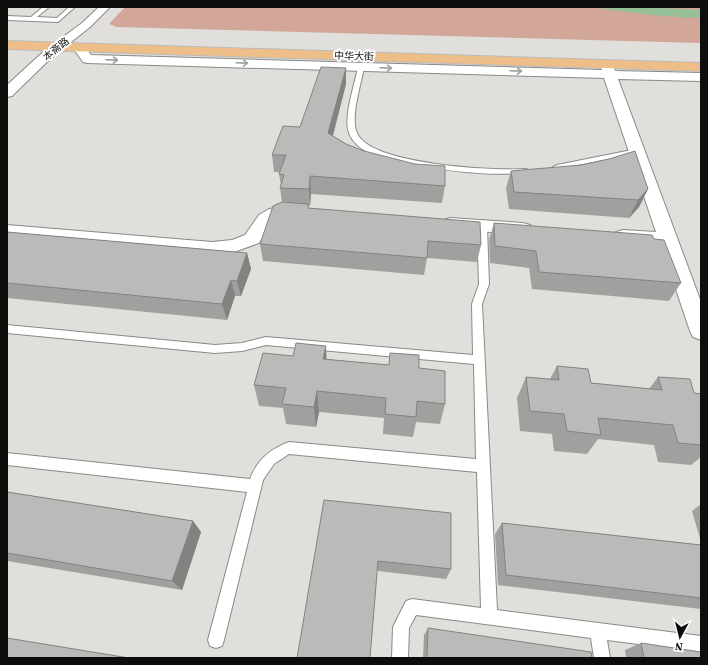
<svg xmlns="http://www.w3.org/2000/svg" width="708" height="665" font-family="'Source Serif 4','Noto Sans SC',serif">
	<rect width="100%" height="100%" fill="#e0dfdb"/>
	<path fill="#d2a698" d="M125,7h576v36l-584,-16 -8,-3z"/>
	<path fill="#96bf98" d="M592,7h51l58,3v8c-37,-1 -72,-5 -109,-11z"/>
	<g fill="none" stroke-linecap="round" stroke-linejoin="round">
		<g stroke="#8a8986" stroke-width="2">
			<path id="service" d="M43,7h6l-12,10 20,1 12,-11h6l-17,15 -51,-2v-4l24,1z
				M361,65l3,2c-3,18 -14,50 -7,66 13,32 138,38 169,36l4,2 -4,2c-42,3 -81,-2 -122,-11 -19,-4 -46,-7 -55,-29 -6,-16 6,-49 9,-66z
				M637,149l4,2 -1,2 -83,16 -4,-2 4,-2z
				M482,223l5,3 2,58 -7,20 15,306 204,26v16l-94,-12 3,18h-16l-3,-20 -175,-23 -7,13 -1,30h-16l1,-31 13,-26 6,-2 69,9 -4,-136 -188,-18 -15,10 -11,16 -39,160 -2,6 -6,2 -6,-2 -2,-6 39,-148 -240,-27v-12l243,26c7,-19 20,-30 39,-37l187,17 -2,-95 -208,-19 -24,6 -27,2 -208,-20v-8l208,20 27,-2 24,-6 207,18 -1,-51 7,-20 -2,-58z"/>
		</g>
		<g stroke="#8a8986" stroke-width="2">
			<path id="minor" d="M79,44l4,1 8,10 511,15 -2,-6 1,-3h10l4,10 86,2v8l-83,-2 83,223v38l-8,-3 -3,-6 -29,-86 -45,-5 -2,-4 2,-4 7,-2 33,2 -52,-154 -517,-15 -4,-1 -10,-14 2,-3z
				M282,207l24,2 3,4 -3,4c-6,2 -12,1 -19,1 -17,0 -20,13 -28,25l-25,9 -22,2 -205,-17v-12l205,17 20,-2 13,-5 14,-20 10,-6z
				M450,218l73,5 7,2 2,4 -2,4 -7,2 -79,-7 -3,-4 3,-4z"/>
		</g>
		<g stroke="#8a8986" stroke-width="2">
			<path id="tertiary" d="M99,7h11l-20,20 -39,31 -39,38 -5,1v-12l36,-33 39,-29z"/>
		</g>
		<g stroke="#bbb" stroke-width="2">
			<path id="primary" d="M7,41l694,22v8l-694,-22z"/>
		</g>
		<use href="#service" fill="#fff" fill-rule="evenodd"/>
		<use href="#minor" fill="#fff" fill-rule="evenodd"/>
		<use href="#tertiary" fill="#fff" fill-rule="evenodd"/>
		<use href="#primary" fill="#eebe89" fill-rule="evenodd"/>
	</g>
	<path fill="#a0a19e" d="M346,68v16l-13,52 13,8 99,42 -3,17 -131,-9 -1,12h-2v2l173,37 -4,17 -50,-4 -3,17 -161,-14 -3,-17 22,-42 -2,-14 1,-3 -2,-11 1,-2h-6l-2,-17 28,-28z
		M511,171l137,18 -9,18 -10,11 -120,-9 -3,-21z
		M494,223l160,16 27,44 -12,18 -137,-12 -3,-21 -39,-5 -1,-23z
		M7,232l240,21 4,16 -10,27h-6l-8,24 -220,-22z
		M326,346v13l93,9 26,36 -5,20 -24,-2 -3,15 -30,-3 1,-16 -65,-6 -3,15 -30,-3 -3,-16 -24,-2 -5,-21 39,-29z
		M557,366l34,17 58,6 9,-12 36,16 7,1v63l-10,8 -33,-3 -4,-17 -56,-6 -11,15 -33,-3 -2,-17 -32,-3 -3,-33 9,-21 24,2z
		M7,492l186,29 8,11 -19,58 -175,-29z
		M324,500l127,69 -5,10 -68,-8z
		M701,504v38l-9,-31z
		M502,523l199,22v64l-203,-24 -3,-51z
		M428,628l164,30h-169l1,-23z
		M641,643l60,15h-75l-1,-8z"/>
	<path fill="#828381" d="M346,68v16l-17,66 -1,-17z
		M310,176l1,18 -1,12 -1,-17z
		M648,189l-9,18 -10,11 9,-18z
		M247,253l4,16 -10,27 -4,-15z
		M231,280l4,16 -8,24 -5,-16z
		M326,346l1,22 -4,-9z
		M317,391l2,21 -3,15 -2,-20z
		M193,521l8,11 -19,58 -10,-9z"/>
	<path fill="#babbb8" stroke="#828381" d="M321,67l25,1 -18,65 18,11 18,7 51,13 30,2v20l-135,-10 -1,13 -29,-1 4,-13 -5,-1 7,-19h-14l11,-29 17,1z
		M635,151l13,38 -10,11 -124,-8 -3,-21 70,-6 28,-6z
		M282,202l26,2v4l172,14 1,23 -53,-4 -1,17 -167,-14 13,-38z
		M494,223l158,12 2,4 10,1 17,43 -142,-11 -3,-21 -41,-5z
		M7,232l240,21 -10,28 -6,-1 -9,24 -215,-21z
		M296,343l30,3 -3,13 66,6 1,-12 29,2v13l26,3v33l-28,-3 -1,16 -31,-3 1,-16 -69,-7 -3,16 -32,-3 4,-16 -32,-3 9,-32 30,3z
		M557,366l31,3 3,14 71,7 -4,-13 32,2 4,14 7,1v51l-23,-2 -5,-18 -75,-7 3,17 -34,-4 -3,-17 -34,-3 -4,-34 33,3z
		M7,492l186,29 -21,60 -165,-28z
		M324,500l127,13v56l-73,-8 -8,97h-73z
		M502,523l199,22v53l-195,-23z
		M428,628l163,24 1,6h-165z
		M7,638l122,20h-122z
		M641,643l60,9v6h-57z"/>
	<defs><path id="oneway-shaft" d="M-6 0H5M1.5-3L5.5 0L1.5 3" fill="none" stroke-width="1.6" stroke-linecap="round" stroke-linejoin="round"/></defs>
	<g stroke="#9e9e9d">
		<use href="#oneway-shaft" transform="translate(112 60) rotate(2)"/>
		<use href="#oneway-shaft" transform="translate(242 63) rotate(2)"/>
		<use href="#oneway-shaft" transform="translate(386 68) rotate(2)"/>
		<use href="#oneway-shaft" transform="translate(516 71) rotate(2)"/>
	</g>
	<g text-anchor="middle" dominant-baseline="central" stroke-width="4" stroke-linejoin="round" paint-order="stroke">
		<g font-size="10" fill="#0d0d0b" stroke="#fff">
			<text transform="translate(56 49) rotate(-39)">本斋路</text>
			<text transform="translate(354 56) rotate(2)">中华大街</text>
		</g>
	</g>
	<rect width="708" height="665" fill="none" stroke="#0d0d0b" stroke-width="16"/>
	<g transform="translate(680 637) rotate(187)" stroke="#ffffff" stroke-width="3" paint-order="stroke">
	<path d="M0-3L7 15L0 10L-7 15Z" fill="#0d0d0b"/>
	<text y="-6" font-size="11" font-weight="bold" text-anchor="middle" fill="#0d0d0b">N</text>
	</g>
</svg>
